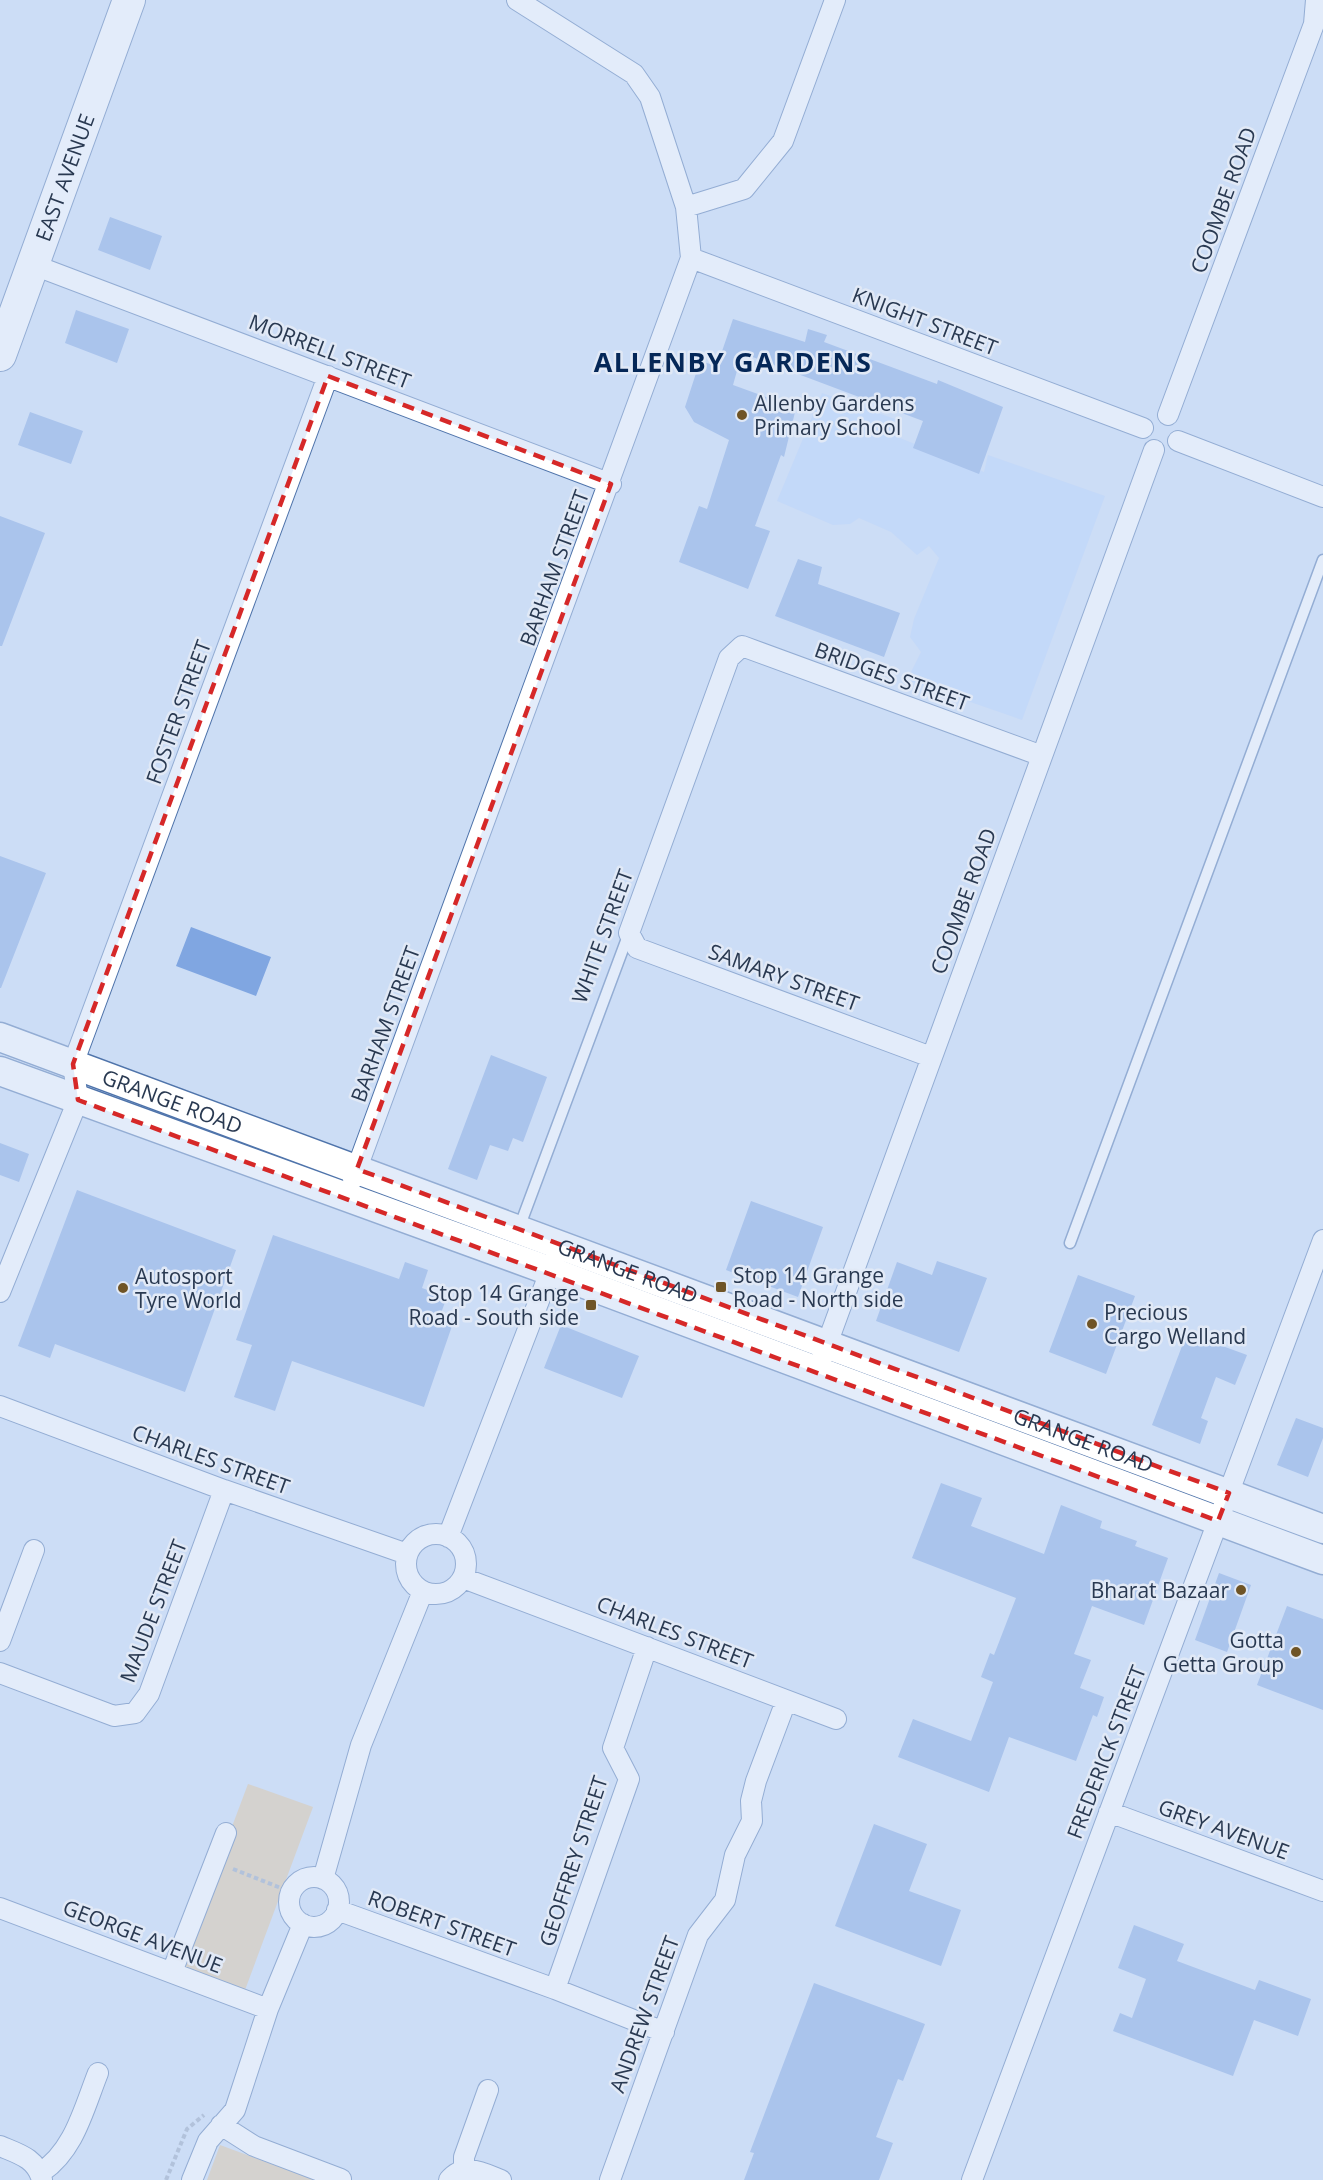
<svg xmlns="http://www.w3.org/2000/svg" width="1323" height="2180" font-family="'Open Sans',sans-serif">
	<rect width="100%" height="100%" fill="#ccddf5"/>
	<path fill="#b9d4fc" d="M822,393l73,26 -5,15 94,38 4,-17 117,41 -83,224 -115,-40 14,-28 -11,-15 4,-18 25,-61 -10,-12 -12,9 -26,-23 -32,-14 -9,6 -17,1 -56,-24z"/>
	<path fill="#dec59f" d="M248,1784l65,23 -68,183 -65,-25z
		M220,2145l95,35h-108z"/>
	<path fill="#80a6e1" d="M110,217l52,19 -12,34 -52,-20z
		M76,310l53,19 -12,34 -52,-20z
		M733,319l72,23 3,-13 19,6 -3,7 113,42 1,-4 65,27 -24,67 -66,-26 10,-27 -181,-68 -9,32 63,23 -12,49 -3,-2 -26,71 15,5 -22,58 -69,-27 20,-56 8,3 22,-69 -35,-18 -9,-15 15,-46 17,5z
		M30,412l53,19 -12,33 -53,-19z
		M0,516l45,17 -43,113h-2z
		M798,559l24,8 -4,17 82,29 -16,44 -109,-41z
		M0,856l46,17 -45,115h-1z
		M191,927l80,30 -15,39 -80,-30z
		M491,1055l56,22 -24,65 -10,-4 -5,13 -18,-6 -13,35 -29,-11z
		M0,1143l29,11 -10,28 -19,-7z
		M77,1190l159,60 -51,142 -130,-48 -5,14 -32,-12z
		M751,1201l72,26 -25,70 -72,-27z
		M273,1235l126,44 6,-17 23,8 -6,18 25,9 -9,24 14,5 -28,81 -132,-46 -17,50 -41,-14 18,-52 -16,-5z
		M937,1261l50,17 -28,74 -83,-31 21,-59 35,13z
		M1078,1275l57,21 -29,78 -57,-22z
		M561,1325l78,31 -17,42 -78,-30z
		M1187,1333l60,22 -12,30 -19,-8 -15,41 7,3 -8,23 -48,-19z
		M1296,1418l27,10v10l-15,39 -31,-12z
		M941,1483l41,15 -11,28 73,28 17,-49 41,16 -2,7 37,13 -2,5 33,12 -24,67 -52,-19 -18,48 17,6 -11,28 24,9 -7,20 -4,-2 -17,46 -67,-24 -20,55 -91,-35 15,-38 58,22 22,-59 -12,-5 9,-24 4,2 22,-57 -104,-40z
		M1219,1573l32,12 -24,67 -32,-12z
		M1287,1606l36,13v91l-66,-25z
		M874,1824l53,20 -18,47 52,19 -20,56 -106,-40z
		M1134,1925l50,19 -7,17 78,29 4,-10 52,19 -13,37 -44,-16 -21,56 -120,-45 7,-18 12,5 14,-39 -28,-11z
		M814,1983l111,41 -22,57 -5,-2 -22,58 17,6 -14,37h-135l10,-27 -4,-1z"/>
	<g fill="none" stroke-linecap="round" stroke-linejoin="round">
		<g stroke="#4f74ab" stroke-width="13">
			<path id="service" d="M519,1228l110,-295
				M1070,1243l253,-683"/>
		</g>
		<g stroke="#4f74ab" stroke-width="22">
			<path id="minor" d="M517,0l117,74 16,23 36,110
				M691,258l452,170
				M31,264l580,220
				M1168,415l146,-391 2,-24
				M1178,441l145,56
				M931,1057l-294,-109 -8,-15 100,-275 13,-12 300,110
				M353,1179l338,-921 -5,-51 58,-18 39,-48 52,-141
				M0,1292l78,-192 -5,-36 255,-688
				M823,1355l331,-905
				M0,1406l224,84 183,64
				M406 1564a30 30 0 1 1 60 0a30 30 0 1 1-60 0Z
				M448,1537l107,-278
				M463,1578l373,141
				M0,1641l34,-91
				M0,1673l114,43 21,-3 14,-19 75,-204
				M1109,1812l214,79
				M289 1902a25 25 0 1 1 50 0a25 25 0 1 1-50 0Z
				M323,1879l38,-134 62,-154
				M0,1908l268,101
				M337,1910l218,79 109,43
				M172,1972l54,-139
				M555,1989l74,-210 -16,-31 34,-101
				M221,2125l33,21 87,33
				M0,2146c19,8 36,12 42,34
				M464,2170v-13l24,-67
				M40,2173c34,-21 44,-65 58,-100
				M192,2180l16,-39 27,-31 33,-101 35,-85
				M449,2180c15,-18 34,-7 52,0
				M610,2180l88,-245 27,-35 10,-45 17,-34 -1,-20 5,-20 30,-80
				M972,2180l351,-940"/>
		</g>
		<g stroke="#4f74ab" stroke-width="31">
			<g id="secondary">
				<path id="s1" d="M0,1037l1323,492"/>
				<path d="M0,1071l550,200 773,289"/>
			</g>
		</g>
		<g stroke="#4f74ab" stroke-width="34">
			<g id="primary">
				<path id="s2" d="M0,355l129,-355"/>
			</g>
		</g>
		<path stroke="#92a3bb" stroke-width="4" stroke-dasharray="4.5 3" stroke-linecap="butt" d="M233,1869l58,23
			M166,2180l21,-51 17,-14"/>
		<use href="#service" stroke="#fff" stroke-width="10"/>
		<use href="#minor" stroke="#fff" stroke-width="20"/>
		<use href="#secondary" stroke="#fff" stroke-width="28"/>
		<use href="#primary" stroke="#fff" stroke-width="32"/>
	</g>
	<path d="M0 0H1323V2180H0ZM328,376l283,108 -254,685 872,324 -11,28 -1140,-421 -5,-36z" fill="#ccddf5" fill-opacity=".55" fill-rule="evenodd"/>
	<path fill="none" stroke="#d62828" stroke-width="4.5" stroke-dasharray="12 8" stroke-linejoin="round" d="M328,376l283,108 -254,685 872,324 -11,28 -1140,-421 -5,-36z"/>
	<g fill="#6f5426" stroke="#e1e9f6" stroke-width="2">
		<circle cx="742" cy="415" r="6"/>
		<rect x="715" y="1281" width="12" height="12" rx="3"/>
		<circle cx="123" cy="1288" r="6"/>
		<rect x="585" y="1299" width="12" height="12" rx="3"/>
		<circle cx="1092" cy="1324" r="6"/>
		<circle cx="1241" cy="1590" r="6"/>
		<circle cx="1296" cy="1652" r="6"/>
	</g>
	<g text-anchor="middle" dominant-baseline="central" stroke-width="5" stroke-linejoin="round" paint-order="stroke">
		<g font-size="21" fill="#293951" stroke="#e1e9f6">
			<text stroke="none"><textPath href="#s2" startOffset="189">EAST AVENUE</textPath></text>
			<text transform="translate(1223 200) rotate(-70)">COOMBE ROAD</text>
			<text transform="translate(925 321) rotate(21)">KNIGHT STREET</text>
			<text transform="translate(330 351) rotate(21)">MORRELL STREET</text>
			<text transform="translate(554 568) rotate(-70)">BARHAM STREET</text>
			<text transform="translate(892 676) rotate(20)">BRIDGES STREET</text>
			<text transform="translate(178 712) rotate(-70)">FOSTER STREET</text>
			<text transform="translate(963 901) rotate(-70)">COOMBE ROAD</text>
			<text transform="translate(602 936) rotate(-70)">WHITE STREET</text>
			<text transform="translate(784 977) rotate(20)">SAMARY STREET</text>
			<text transform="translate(385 1024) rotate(-70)">BARHAM STREET</text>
			<text stroke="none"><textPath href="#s1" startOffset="184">GRANGE ROAD</textPath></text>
			<text stroke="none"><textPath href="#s1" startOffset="670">GRANGE ROAD</textPath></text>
			<text stroke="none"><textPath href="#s1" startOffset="1156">GRANGE ROAD</textPath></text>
			<text transform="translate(211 1459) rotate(20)">CHARLES STREET</text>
			<text transform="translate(153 1611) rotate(-69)">MAUDE STREET</text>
			<text transform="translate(675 1632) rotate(21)">CHARLES STREET</text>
			<text transform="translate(1106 1752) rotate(-69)">FREDERICK STREET</text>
			<text transform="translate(1224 1829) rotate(20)">GREY AVENUE</text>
			<text transform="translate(573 1861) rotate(-72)">GEOFFREY STREET</text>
			<text transform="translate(442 1923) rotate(20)">ROBERT STREET</text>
			<text transform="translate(143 1936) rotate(21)">GEORGE AVENUE</text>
			<text transform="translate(644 2014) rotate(-70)">ANDREW STREET</text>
		</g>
		<g font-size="21" fill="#293951" stroke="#e1e9f6" text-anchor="start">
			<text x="754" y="403">Allenby Gardens<tspan x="754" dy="24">Primary School</tspan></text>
			<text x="733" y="1275">Stop 14 Grange<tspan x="733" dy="24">Road - North side</tspan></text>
			<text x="135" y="1276">Autosport<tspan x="135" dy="24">Tyre World</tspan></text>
			<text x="579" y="1293" text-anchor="end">Stop 14 Grange<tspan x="579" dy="24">Road - South side</tspan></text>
			<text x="1104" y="1312">Precious<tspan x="1104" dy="24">Cargo Welland</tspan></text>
			<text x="1229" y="1590" text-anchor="end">Bharat Bazaar</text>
			<text x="1284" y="1640" text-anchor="end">Gotta<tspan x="1284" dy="24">Getta Group</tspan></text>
		</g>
		<g font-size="27" font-weight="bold" letter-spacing="1.5" fill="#052757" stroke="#e1e9f6">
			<text x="733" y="361">ALLENBY GARDENS</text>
		</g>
	</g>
</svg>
